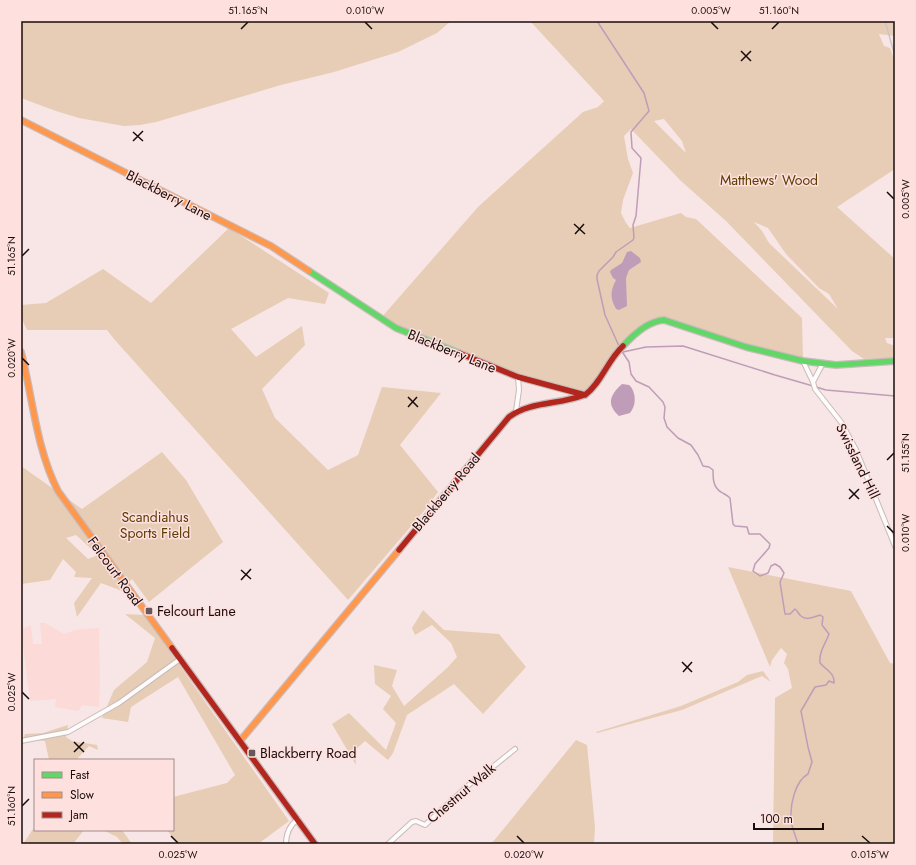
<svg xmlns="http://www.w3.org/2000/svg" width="916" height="865" font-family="Jost,sans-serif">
	<rect width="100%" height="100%" fill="#f7e6e5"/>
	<path fill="#fbdad8" d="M40,623h5l19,11 11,-4 24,-2 1,56 -1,23 -17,-2 -4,6 -23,-4 1,-8 -26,2 -9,-72 10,-4 2,19h9z"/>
	<path fill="#e7cdb5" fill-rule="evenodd" d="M21,21h430l-14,12 -39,19 -64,20 -53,13 -125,37 -16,3 -16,1 -45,-8 -23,-7 -35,-13z
		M530,21h365v15l-16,-2 5,12 6,2 5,13v108l-58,38 58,52 -1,79h-9l2,5 8,3v12l-31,1 -12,-8 -126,-130 -45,-40 -50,-52 -7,7 4,23 5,14 -10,27 -2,13 5,10 4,5 51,-15 5,4 10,2 106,99 1,43 -140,-41 -35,20 -27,36 -16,19 -67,-18 -122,-49 -15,-10 97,-111 105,-95 15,-5 6,-6zM664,119l18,22 4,12 -32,-32zM754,222l14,6 18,26 33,34 10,6 9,15 -69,-66 -7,-12z
		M229,228l100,65 -4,11 -37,-6 -57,31 25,28 46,-31 3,19 -43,44 13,29 53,52 30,-15 24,-68 59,6 -41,52 38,47 -14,19 -76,89 -234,-261 -7,-9h-80l-6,-13v-12l25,-2 57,-34 48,34z
		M162,452l24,28 37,62 -74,60 -17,-23 -10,12 -21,-8 -24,34 -3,-14 18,-25 -18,-1 2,-5 -13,-13 -13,21 -29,4v-118l61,43zM76,535l22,20 -10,4 -22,-21z
		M728,567l123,24 39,72 5,1v180h-122l2,-146 17,-10 -4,-19 -4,-6 3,-9 -6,-6 -9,12 -2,7z
		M423,610l21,20 55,4 27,33 -43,47 -29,-30 -47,31 -14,38 -5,7 -23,-19 -10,9 1,15 -24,-41 17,-11 37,37 10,-27 -13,-14 8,-13 -16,-12 -1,-19 23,5 -5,16 12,20 43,-38 10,-11 -6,-14 -19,-18 -17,10 -3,-7z
		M125,614l19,1 145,206 -31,23h-80l-11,-14h6v-33l54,-14 8,-8 -57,-98 -47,30 -3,15 -26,-4 12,-28 33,-28 8,-24z
		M763,671l8,11 -9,-6 -80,34 -85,23 -1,-1 85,-26 57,-24 9,-7z
		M68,725l-2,12 6,4 25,4 1,5 -9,-4 -13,14h-27l-4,-19 -22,-2 2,-5 18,-1z
		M576,740l11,5 8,82 -1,17h-112l10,-1z
		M35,826v4h49l-11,14h-50z
		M103,830h19l10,14h-9l-6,-7z"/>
	<path fill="#bf9db8" d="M631,251l9,7 1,4 -12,8 -3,8 1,28 -8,4 -3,-1c-6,-11 -6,-18 0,-29l-3,-2 -3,-6 1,-2 11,-7 5,-11z
		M622,384l7,1c7,6 8,20 1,28l-11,3c-13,-12 -9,-21 3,-32z"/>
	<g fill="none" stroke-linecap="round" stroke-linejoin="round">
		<path stroke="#bf9db8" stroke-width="1.5" d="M597,21l47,72 5,18 -18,21 1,16 9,10 -5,58 -3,9 1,13 -1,2 -17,12 -3,5 -14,14 -2,4v4l8,36 14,31
			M621,350l8,12 2,12 5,7 13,6 14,15 2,5 -1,11 3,9 11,11 13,7 7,10 5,11 6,1 4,3c0,9 0,17 8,22 3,2 6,3 9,6l3,26 2,2 12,1 2,7h11l10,10 -1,4 -14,16 -2,7 7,5 8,-3 3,-7 4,-2 5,3 4,6 -4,9 5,32h5l5,-5c3,2 3,5 6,7 6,5 13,1 19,-1l3,2 -1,8 7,9c-4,11 -10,17 -9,29 6,7 15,10 14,20l-5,-2 -3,4 -11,2 -14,24 7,36 4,15 -4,12c-13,7 -18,31 -17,45 0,8 5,17 7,25
			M623,352l23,-5 37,-1 92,29 38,11
			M816,387l10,3 69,6"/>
		<g stroke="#c9bbba" stroke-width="6">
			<path id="street" d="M803,361l10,21 2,7 26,33 15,28 39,96
				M813,382l10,-19
				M516,411l3,-21 -1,-13
				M21,741l47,-9 51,-29 61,-44
				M286,844c0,-10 4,-19 12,-25
				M388,844l24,-22 4,-1 9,4 47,-43h2l41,-33"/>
		</g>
		<g stroke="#c9bbba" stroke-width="8">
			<path id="fast" d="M309,271l87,57 63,25
				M623,346c10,-11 25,-25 41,-26l82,27 57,14 33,4 59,-4"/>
		</g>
		<g stroke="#c9bbba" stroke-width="8">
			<path id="slow" d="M21,120l250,126 38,25
				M21,352c12,46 15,96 37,139l114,157
				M240,741l159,-191"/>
		</g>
		<g stroke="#c9bbba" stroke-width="8">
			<path id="jam" d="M459,353l59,24 67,18c17,-13 22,-34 38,-49
				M399,550l110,-133c22,-16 50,-12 75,-22
				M172,648l143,196"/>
		</g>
		<use href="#street" stroke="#fefbfb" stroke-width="4"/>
		<use href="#fast" stroke="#63d668" stroke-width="5.5"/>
		<use href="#slow" stroke="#ff974d" stroke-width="5.5"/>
		<use href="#jam" stroke="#b3261e" stroke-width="5.5"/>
		<path stroke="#cac6c6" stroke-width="1.5" d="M885,21l10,35"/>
	</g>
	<path fill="none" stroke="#180c0c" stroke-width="1.5" d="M365,22l7,7M711,22l7,7M241,29l7,-7M772,29l7,-7M741,51l10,10M741,61l10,-10M133,132l10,9M133,141l10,-10M887,192l7,7M574,224l11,10M575,234l9,-10M22,256l7,-7M22,358l7,7M408,397l10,10M408,407l9,-10M887,460l7,-7M849,489l10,10M849,499l10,-10M887,526l7,7M241,570l10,9M241,580l10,-11M682,662l10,10M683,672l9,-10M22,692l7,7M74,742l10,10M74,752l10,-10M22,806l7,-7M171,836l7,7M517,836l7,7M862,836l8,7"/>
	<g fill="#665858" stroke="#fee0de" stroke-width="1.5">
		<rect x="145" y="607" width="8" height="8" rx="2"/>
		<rect x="248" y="749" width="8" height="8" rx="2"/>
	</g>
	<g text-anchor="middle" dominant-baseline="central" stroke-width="3" stroke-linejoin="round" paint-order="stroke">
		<g font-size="14" fill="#5c3b00" stroke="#fee0de">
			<text x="769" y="180">Matthews' Wood</text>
			<text x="155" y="517">Scandiahus<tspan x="155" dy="16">Sports Field</tspan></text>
		</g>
		<g font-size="14" fill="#180c0c" stroke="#fee0de">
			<text transform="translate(169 195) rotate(27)">Blackberry Lane</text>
			<text transform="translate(452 351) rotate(22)">Blackberry Lane</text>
			<text transform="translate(858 461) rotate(64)">Swissland Hill</text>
			<text transform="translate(446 492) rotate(-50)">Blackberry Road</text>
			<text transform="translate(115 571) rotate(54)">Felcourt Road</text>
			<text transform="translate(461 793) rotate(-40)">Chestnut Walk</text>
		</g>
		<g font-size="14" fill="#180c0c" stroke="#fee0de" text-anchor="start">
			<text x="157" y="611">Felcourt Lane</text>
			<text x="260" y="753">Blackberry Road</text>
		</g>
	</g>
	<rect width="916" height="865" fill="none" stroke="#fee0de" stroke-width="44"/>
	<rect x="34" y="759" width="140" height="72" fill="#fee0de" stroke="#a28b8a"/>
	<rect x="42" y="772" width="20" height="6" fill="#63d668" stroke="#a28b8a"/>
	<text x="70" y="779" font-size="12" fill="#180c0c">Fast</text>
	<rect x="42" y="792" width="20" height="6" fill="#ff974d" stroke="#a28b8a"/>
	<text x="70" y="799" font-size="12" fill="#180c0c">Slow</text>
	<rect x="42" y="812" width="20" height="6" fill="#b3261e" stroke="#a28b8a"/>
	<text x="70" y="819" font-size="12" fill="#180c0c">Jam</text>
	<path d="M754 823v6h69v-6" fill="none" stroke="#180c0c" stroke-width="2"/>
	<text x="760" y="823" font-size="12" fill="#180c0c" stroke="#fee0de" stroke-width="3" paint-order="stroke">100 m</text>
	<rect x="22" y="22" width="872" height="821" fill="none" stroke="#180c0c" stroke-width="1.5"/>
	<g font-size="10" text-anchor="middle" fill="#180c0c">
		<text x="248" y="14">51.165°N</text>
		<text x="365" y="14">0.010°W</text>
		<text x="711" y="14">0.005°W</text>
		<text x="779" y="14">51.160°N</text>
		<text transform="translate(905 199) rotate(-90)" y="4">0.005°W</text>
		<text transform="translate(11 256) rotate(-90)" y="4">51.165°N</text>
		<text transform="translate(11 358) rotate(-90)" y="4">0.020°W</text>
		<text transform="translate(905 453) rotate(-90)" y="4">51.155°N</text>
		<text transform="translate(905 533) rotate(-90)" y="4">0.010°W</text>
		<text transform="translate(11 692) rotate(-90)" y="4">0.025°W</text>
		<text transform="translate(11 806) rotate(-90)" y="4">51.160°N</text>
		<text x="178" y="858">0.025°W</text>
		<text x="524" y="858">0.020°W</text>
		<text x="870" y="858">0.015°W</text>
	</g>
</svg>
